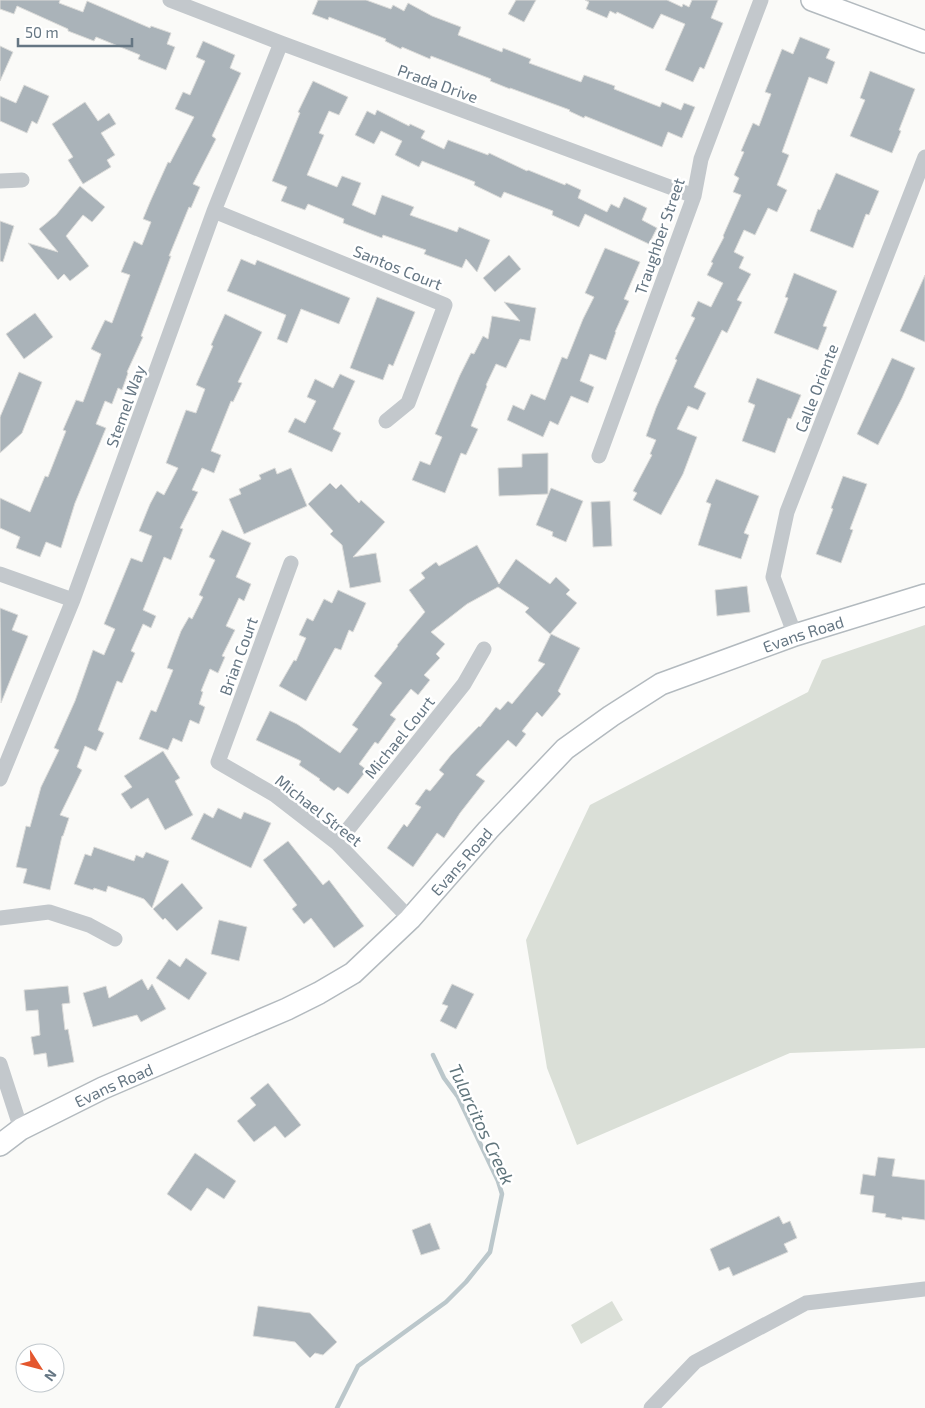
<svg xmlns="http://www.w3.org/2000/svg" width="925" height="1408" font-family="'Exo 2',sans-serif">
	<rect width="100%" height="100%" fill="#fafaf8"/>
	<path fill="#dadfd7" d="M925,625v423l-135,5 -213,92 -30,-77 -21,-128 64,-135 218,-113 14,-32z
		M612,1301l11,19 -42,24 -10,-19z"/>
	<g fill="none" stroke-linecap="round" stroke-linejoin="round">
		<path stroke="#bbc7cb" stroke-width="4.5" d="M337,1408l21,-42 88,-64 20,-20 24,-30 12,-58 -4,-13 -40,-84 -14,-19 -11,-23"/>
	</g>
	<path fill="#aab3b9" stroke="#dcdcda" d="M0,0h60l-1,3 24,9 4,-11 63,27 1,-2 20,7 -4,11 8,3 -9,23 -28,-11 2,-4 -44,-18 -2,4 -26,-10v-2l-51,-23 -3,8 -14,-5z
		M318,0h48l25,9 2,-4 11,6 4,-8 24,13 29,11 -3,8 44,17 1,-4 28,11 -2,4 52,19 3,-7 31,11 -1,3 46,18 2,-5 19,8 3,-7 11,4 -13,31 -14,-6 -6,15 -77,-31 -1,2 -15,-7 1,-1 -60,-22v1l-20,-8 1,-2 -44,-17 -16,-6 -1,3 -28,-12 -1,2 -16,-8 1,-2 -57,-22 -1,3 -16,-6z
		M516,0h20l-12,22 -16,-8z
		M585,0h82l15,7 1,-3 6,3 3,-7h26l-7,18 12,5 -19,46 -4,-2 -7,15 -28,-12 20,-46 -24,-10 -8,15 -36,-17 -1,2 -6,-3 -3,7 -21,-9 3,-7z
		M800,37l30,12 -4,9 9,4 -8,22 -18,-7 -27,75 7,3 -12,30 10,5 -10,22 -9,-4 -13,27 -11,-5 -10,22 10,5 -5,11 12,6 -14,26 5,2 -15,31 -5,-3 -28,57 12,6 -8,17 -10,-4 -11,23 20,8 -14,37 -22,41 -28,-15 4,-7 -4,-2 19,-36 -2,-1 6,-14 -10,-4 10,-28 21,-48 -2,-1 20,-41 -4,-2 7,-15 13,6 12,-24 -16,-8 6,-12 -2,-1 13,-25 -1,-1 18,-41 -8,-3 6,-14 -5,-3 10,-23 -3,-1 12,-28 6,3 12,-32 -6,-2 17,-43 11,5z
		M203,41l32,14 -5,13 11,5 -29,63 4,3 -23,45 7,3 -9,21 -2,-1 -20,49h2l-30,80 2,1 -16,35 1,1 -6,17 -4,-2 -6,16 -7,-3 -9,23 10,4 -31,75 -14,45 -15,-6 -6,15 -24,-9 4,-11 -20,-9v-30l30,14 15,-36 3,1 18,-46 -3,-1 13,-30 7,2 18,-48 -10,-5 14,-29 7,3 18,-48 -9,-3 13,-31 8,4 9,-23 -8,-3 7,-17 18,-40 2,1 24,-46 -19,-8 8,-17 7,3 15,-34 -9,-4z
		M0,46l13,6 -13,29z
		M870,71l45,18 -16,41 2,1 -9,22 -42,-17 15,-36 -5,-2z
		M313,81l35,16 -9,18 -10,-4 -10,22 5,2 -17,40 30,12 5,-11 19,7 -9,22 23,10 7,-20 32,12 -4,8 47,17 2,-5 31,13 -13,32 -11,-13 -4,9 -38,-14 2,-4 -43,-15 -1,3 -39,-15 1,-4 -36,-15 -3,6 -24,-9 6,-14 -15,-6 28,-68 -2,-1z
		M24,85l25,11 -12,28 -5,-3 -5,12 -27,-12v-25l16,7z
		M85,102l13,19 11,-8 7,11 -15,9 14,22 -8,5 4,7 -28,17 -15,-24 5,-3 -21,-33z
		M377,110l32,16 1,-2 15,7 -4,7 23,11 4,-9 40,15 1,-2 38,18 1,-1 37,15 1,-2 15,7 -3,8 29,14 4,-8 8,4 5,-11 23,11 -5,12 15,8 -8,16 -64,-30 -6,13 -27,-12 1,-4 -49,-19 -3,6 -27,-13 1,-3 -53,-21 -3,6 -24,-12 7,-14 -21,-10 -7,13 -19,-9 12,-24 8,4z
		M836,173l43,18 -10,24 -3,-1 -13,34 -43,-17 8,-22 2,1z
		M80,186l25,21 -13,15 -9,-7 -17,21 23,30 -19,15 -6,-7 -6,6 -30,-37 30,9 -19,-23 17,-14z
		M0,221l14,5 -11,36 -3,-1z
		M605,248l35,14 -16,37 5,2 -14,31h1l-10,28 -16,-6 -10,27 14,6 -6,16 -17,-7 -13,29 -8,-4 -7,16 -36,-17 6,-15 11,5 7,-16 14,6 17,-43 5,2 16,-40 11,-22 -9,-4z
		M509,255l12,14 -26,23 -12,-14z
		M241,259l14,6 2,-5 93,38 -11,26 -38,-15 -14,34 -10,-4 9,-24 -59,-24z
		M794,273l43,18 -14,35 4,1 -9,23 -44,-17 14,-35 -3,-1z
		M925,275v67l-25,-11z
		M377,297l38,15 -22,54 -4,-2 -6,16 -33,-12z
		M504,302l32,6 -6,33 -10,-2 -14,29 -10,-4 -10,21 1,1 -16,40 7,3 -12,26 -5,-2 -16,40 -33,-13 8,-19 10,4 12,-28 -7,-3 25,-59 11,-22 3,1 9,-18 5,3 4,-23 28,5z
		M35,313l18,24 -29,22 -18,-25z
		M225,314l37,18 -24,50 4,1 -9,19 -2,-1 -20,50 10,4 -7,18 -12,-5 -10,22 6,2 -18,36 3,1 -12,31 -7,-3 -21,53 13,6 -5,12 -8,-4 -12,27 4,2 -13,30 -5,-2 -19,49 6,3 -8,18 -11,-5 -8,21 5,3 -22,45 9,3 -6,18h-1l-12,54 -27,-7 4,-14 -11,-2 10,-41 4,1 11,-40 18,-37 -5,-2 21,-47 18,-51 11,5 11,-26 -11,-5 27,-66 11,4 10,-26 -13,-5 11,-27 7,-13 7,4 14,-27 -12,-5 20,-53 10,3 9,-24 -9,-4 17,-39 -2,-1z
		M892,358l23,10 -13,30 -24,47 -21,-11z
		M19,372l23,10 -20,51 -22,20v-36z
		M340,374l15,7 -22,48 8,4 -9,19 -44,-20 7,-14 10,5 11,-22 -9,-4 8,-18 18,9z
		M757,378l44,17 -10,24 -3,-1 -13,35 -33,-12 13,-36 -7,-3z
		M548,453v41l-49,2 -1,-28 24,-1v-13z
		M275,468l2,6 14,-6 16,38 -63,28 -15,-35 12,-5 -2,-5 22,-10 -2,-4z
		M843,476l24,8 -17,45 3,1 -12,33 -25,-9 17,-45 -2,-1z
		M716,479l43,17 -15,37 5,2 -8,24 -43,-14 13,-41 -5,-2z
		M330,483l6,6 5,-5 18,19 2,-3 24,22 -32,35 23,-4 5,29 -31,6 -8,-43 -12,-11 3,-3 -25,-27z
		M551,488l32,13 -17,41 -14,-6 1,-4 -17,-7z
		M610,501l2,45 -19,1 -2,-45z
		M222,530l29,13 -15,34 15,7 -7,17 -5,-3 -13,28 9,4 -13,26 3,1 -7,16 -8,-4 -9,22 2,1 -4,12 6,3 -6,17 -9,-4 -8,22 -9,-4 -5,12 -29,-11 12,-29 5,2 17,-42 -6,-2 14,-37 8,-14 3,2 11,-22 -4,-2 16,-35 -6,-3z
		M477,545l22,39 17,-25 34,25 6,-7 14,13 -4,4 11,9 -27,31 -25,-22 4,-4 -31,-21 -31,17 -36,28 14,12 -9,10 4,4 -16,17 6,5 -12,15 -7,-6 -21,26 6,4 -18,25 -3,-2 -16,22 8,6 -19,24 -10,-7 -4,4 -15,-11 1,-1 -21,-14 2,-4 -45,-21 14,-29 27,13 43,29 18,-24 -6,-4 30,-42 -8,-7 24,-30 -1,-1 28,-33 -16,-22 16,-12 -4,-5 15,-11 3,4z
		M747,586l3,26 -33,4 -2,-26z
		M338,590l28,13 -13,29 -4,-2 -8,20 -6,-2 -29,53 -27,-15 15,-26 2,1 10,-23 -7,-3 8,-17 6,3 11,-22 8,4z
		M0,608l18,7 -6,15 16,6 -27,67z
		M551,634l29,14 -22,43 3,3 -19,23 -5,-5 -15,19 4,3 -10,13 -8,-7 -32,35 9,6 -25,32 -16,25 -7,-5 -24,34 -26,-19 17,-24 3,3 14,-20 -6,-3 11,-15 4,2 14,-17 -5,-4 12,-15 28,-29 1,1 16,-20 4,3 8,-9 4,3 33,-40 -7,-3z
		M163,751l17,27 -5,3 18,34 -28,15 -17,-32 -17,11 -10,-15 11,-7 -8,-11z
		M218,808l23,11 3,-7 27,11 -20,45 -60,-29 13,-26 9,5z
		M288,841l35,44 6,-5 35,46 -30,22 -23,-30 -7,6 -12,-15 5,-4 -34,-45z
		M94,847l40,14 2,-6 7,3 3,-6 23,9 -17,47 -8,-9 -36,-13 -2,6 -12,-4 -1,2 -19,-6 11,-30 6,2z
		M182,883l21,25 -26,23 -12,-13 -2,2 -10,-11z
		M219,920l28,7 -8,34 -28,-7z
		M186,958l21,15 -18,27 -33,-22 13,-19 11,8z
		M142,979l6,11 4,-6 14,25 -25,13 -4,-7 -44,12 -10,-34 23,-7 3,12z
		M452,984l22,10 -18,35 -16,-8 8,-15 -6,-2z
		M68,986l2,17 -8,1 3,26 3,-1 6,33 -26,5 -2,-14 -12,2 -3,-18 9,-2 -2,-25 -12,1 -2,-21z
		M268,1083l33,42 -16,13 -10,-12 -21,16 -17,-21 19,-16 -6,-7z
		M195,1153l41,28 -12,18 -17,-11 -16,23 -24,-17z
		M878,1157l17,2 -3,17 33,4v40l-23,-3v3l-17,-3 1,-3 -14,-2 2,-16 -14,-2 3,-20 12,2z
		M779,1216l4,8 7,-3 7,17 -13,6 4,8 -55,24 -4,-9 -10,4 -9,-22z
		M430,1223l10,26 -19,6 -9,-25z
		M258,1306l52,7 27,29 -14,13 -8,-2 -5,5 -15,-16 -42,-6z"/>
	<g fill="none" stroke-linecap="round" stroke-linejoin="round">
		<g stroke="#b3babf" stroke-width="24">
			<g id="secondary">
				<path d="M812,0l113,42"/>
				<path id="s1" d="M0,1145l21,-16 82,-41 184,-79 32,-16 34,-20 57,-54 78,-89 77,-81 46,-33 50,-32 134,-49 130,-40"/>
			</g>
		</g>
		<path stroke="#c3c8cc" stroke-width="15" d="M170,0l111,43 413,153
			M0,181l22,-1
			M214,211l231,94 -37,98 -22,18
			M599,456l95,-260 7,-37 60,-159
			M291,563l-73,199 57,33 62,48 73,76
			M0,574l73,26
			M795,635l-22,-58 14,-65 138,-355
			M0,779l73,-179 141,-389 67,-168
			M337,843l127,-159 20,-35
			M0,918l49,-6 40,13 26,14
			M0,1064l21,65
			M651,1408l44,-46 111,-59 119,-14"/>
		<use href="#secondary" stroke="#fff" stroke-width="21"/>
	</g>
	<g text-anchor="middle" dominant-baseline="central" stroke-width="5" stroke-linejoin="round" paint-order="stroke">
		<g font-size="16" fill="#657683" stroke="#fff">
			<text transform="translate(438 83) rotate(20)">Prada Drive</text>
			<text transform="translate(659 236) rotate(-71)">Traughber Street</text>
			<text transform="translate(398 267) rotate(22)">Santos Court</text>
			<text transform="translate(816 388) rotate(-69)">Calle Oriente</text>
			<text transform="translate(125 406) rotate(-70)">Stemel Way</text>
			<text stroke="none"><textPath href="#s1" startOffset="969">Evans Road</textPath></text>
			<text transform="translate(238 656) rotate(-70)">Brian Court</text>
			<text transform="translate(399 737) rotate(-51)">Michael Court</text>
			<text transform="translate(319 810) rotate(38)">Michael Street</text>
			<text stroke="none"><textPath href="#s1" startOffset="549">Evans Road</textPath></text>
			<text stroke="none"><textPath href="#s1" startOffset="129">Evans Road</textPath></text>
		</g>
		<g font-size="18" font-style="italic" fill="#60757c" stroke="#fff">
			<text transform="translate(482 1124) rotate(65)">Tularcitos Creek</text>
		</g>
	</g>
	<g transform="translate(40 1368) rotate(126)"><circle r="24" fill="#ffffff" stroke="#c1c8cd"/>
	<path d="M0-4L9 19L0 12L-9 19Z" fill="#e4572e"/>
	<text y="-8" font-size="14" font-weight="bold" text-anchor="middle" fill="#657683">N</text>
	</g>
	<path d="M18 38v8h114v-8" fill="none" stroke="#657683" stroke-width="2.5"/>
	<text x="25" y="38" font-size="15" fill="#657683" stroke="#ffffff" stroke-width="4" paint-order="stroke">50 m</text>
</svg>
